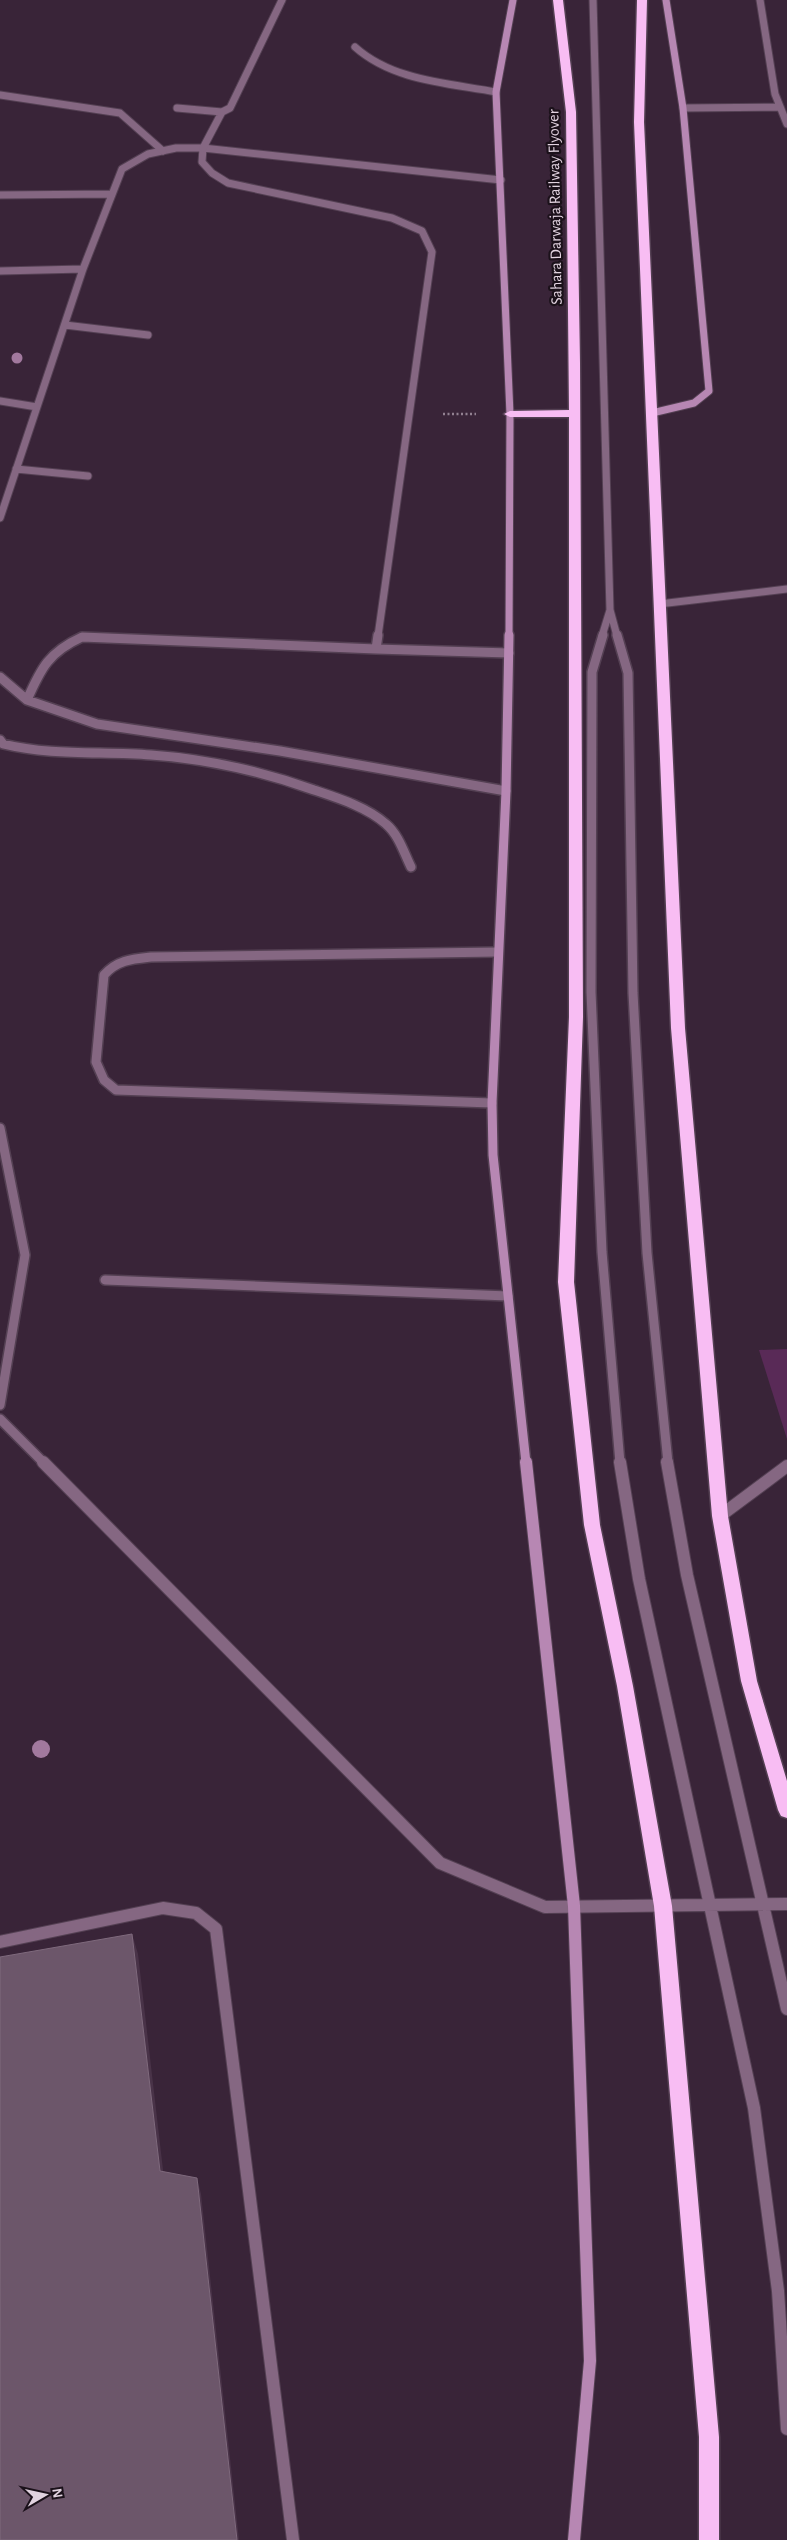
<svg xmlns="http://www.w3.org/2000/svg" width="787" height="2540" font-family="'Alegreya Sans',sans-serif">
	<rect width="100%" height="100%" fill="#392438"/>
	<path fill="#592a57" d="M787,1349v90l-28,-89z"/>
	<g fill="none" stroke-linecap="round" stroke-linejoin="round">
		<g stroke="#544053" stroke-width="9">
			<path id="lane-far2" d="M593,0l17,610 7,26
				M760,0l15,94 12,30
				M355,47c38,34 93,36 141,45
				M683,108l96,-1
				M203,148l-1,14 10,11 16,10 164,35 30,13 10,21 -54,384
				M0,195l112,-1
				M0,271l83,-2
				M65,325l83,10
				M0,401l37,6
				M16,469l72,7
				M0,518l83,-249 39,-100 26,-15 28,-6h27l298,32
				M602,636l8,-26"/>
		</g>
		<g stroke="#544053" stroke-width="12">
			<path id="lane-far1" d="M378,635l-2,14 133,4
				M603,635l-11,37 -1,320 11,260 18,211
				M617,635l11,38 5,320 14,260 21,210
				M0,677l27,23 70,24 183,27 226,40
				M27,700c14,-32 22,-48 55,-63l294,12
				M0,740l3,4c49,12 99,7 148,11 56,4 110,16 163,35 24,8 53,17 72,34 13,11 18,29 25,43
				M492,1103l-376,-13 -12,-10 -8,-18 8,-87c13,-15 28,-16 47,-18l347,-5
				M0,1128l25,127 -25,150
				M105,1280l403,16
				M0,1419l44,44"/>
		</g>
		<g stroke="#544053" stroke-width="14">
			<path id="lane" d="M43,1462l397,401 105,44 242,-3
				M620,1462l19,117 115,529 24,183 9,138
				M667,1462l20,113 100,434
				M720,1516l67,-50
				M0,1942l163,-34 33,5 20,16 77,611"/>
		</g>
		<g stroke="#544053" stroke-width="9">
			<path id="street" d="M0,95l120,18 43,38
				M177,108l45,4
				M203,148l19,-36 8,-4 52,-108
				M659,604l128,-15"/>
		</g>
		<g stroke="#544053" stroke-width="9">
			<path id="secondary-far2" d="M652,413l42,-10 15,-12 -26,-283 -17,-108
				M509,636l1,-222 -14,-322 17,-92"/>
		</g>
		<g stroke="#544053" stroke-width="12">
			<path id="secondary-far1" d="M509,635l-3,156 -14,312 1,52 33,308"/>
		</g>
		<g stroke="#544053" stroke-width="14">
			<path id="secondary" d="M526,1462l48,444 16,455 -16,179"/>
		</g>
		<g stroke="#544053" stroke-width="3">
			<path id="highway" d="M553,0h10l13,112 4,251 3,654 -9,265 26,243 33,161 39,220 47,531v103h-20v-103l-45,-531 -37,-220 -33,-161 -26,-243 11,-265v-600h-59l-6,-3 6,-3 59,-1 -3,-298z
				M637,0h10l-3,122 41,906 43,488 29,165 30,100v37l-6,-2 -3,-6 -37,-129 -29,-165 -41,-488 -37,-906z"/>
		</g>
		<path stroke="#928191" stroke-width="2.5" stroke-dasharray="2 2.5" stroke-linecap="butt" d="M443,414h33"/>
		<use href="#lane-far2" stroke="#856782" stroke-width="7"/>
		<use href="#lane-far1" stroke="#856782" stroke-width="9"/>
		<use href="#lane" stroke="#856782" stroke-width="12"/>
		<use href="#street" stroke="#856782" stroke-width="7"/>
		<use href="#secondary-far2" stroke="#b787b3" stroke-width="7"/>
		<use href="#secondary-far1" stroke="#b787b3" stroke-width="9"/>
		<use href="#secondary" stroke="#b787b3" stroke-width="12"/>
		<use href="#highway" fill="#f8bdf3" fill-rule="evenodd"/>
	</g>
	<g fill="#a2799e">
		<circle cx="17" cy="358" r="5.5"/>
		<circle cx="41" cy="1749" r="9"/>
	</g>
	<path fill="#493348" d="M132,1934l6,20 27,233 -5,-16z
		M197,2178l4,16 38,346h-2z"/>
	<path fill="#6c566a" stroke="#7f6a7d" d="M132,1934l28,237 37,7 40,362h-237v-583z"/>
	<g text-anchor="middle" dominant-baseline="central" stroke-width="4.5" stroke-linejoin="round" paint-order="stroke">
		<g font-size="16" fill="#e2d3e0" stroke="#1b111a">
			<text transform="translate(555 207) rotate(-91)">Sahara Darwaja Railway Flyover</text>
		</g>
	</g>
	<g transform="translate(45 2495) rotate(81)" stroke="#1b111a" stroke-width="4" paint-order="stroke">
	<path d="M0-4L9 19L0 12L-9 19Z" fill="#e2d3e0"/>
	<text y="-8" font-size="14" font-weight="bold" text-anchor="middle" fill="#e2d3e0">N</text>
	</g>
</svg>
